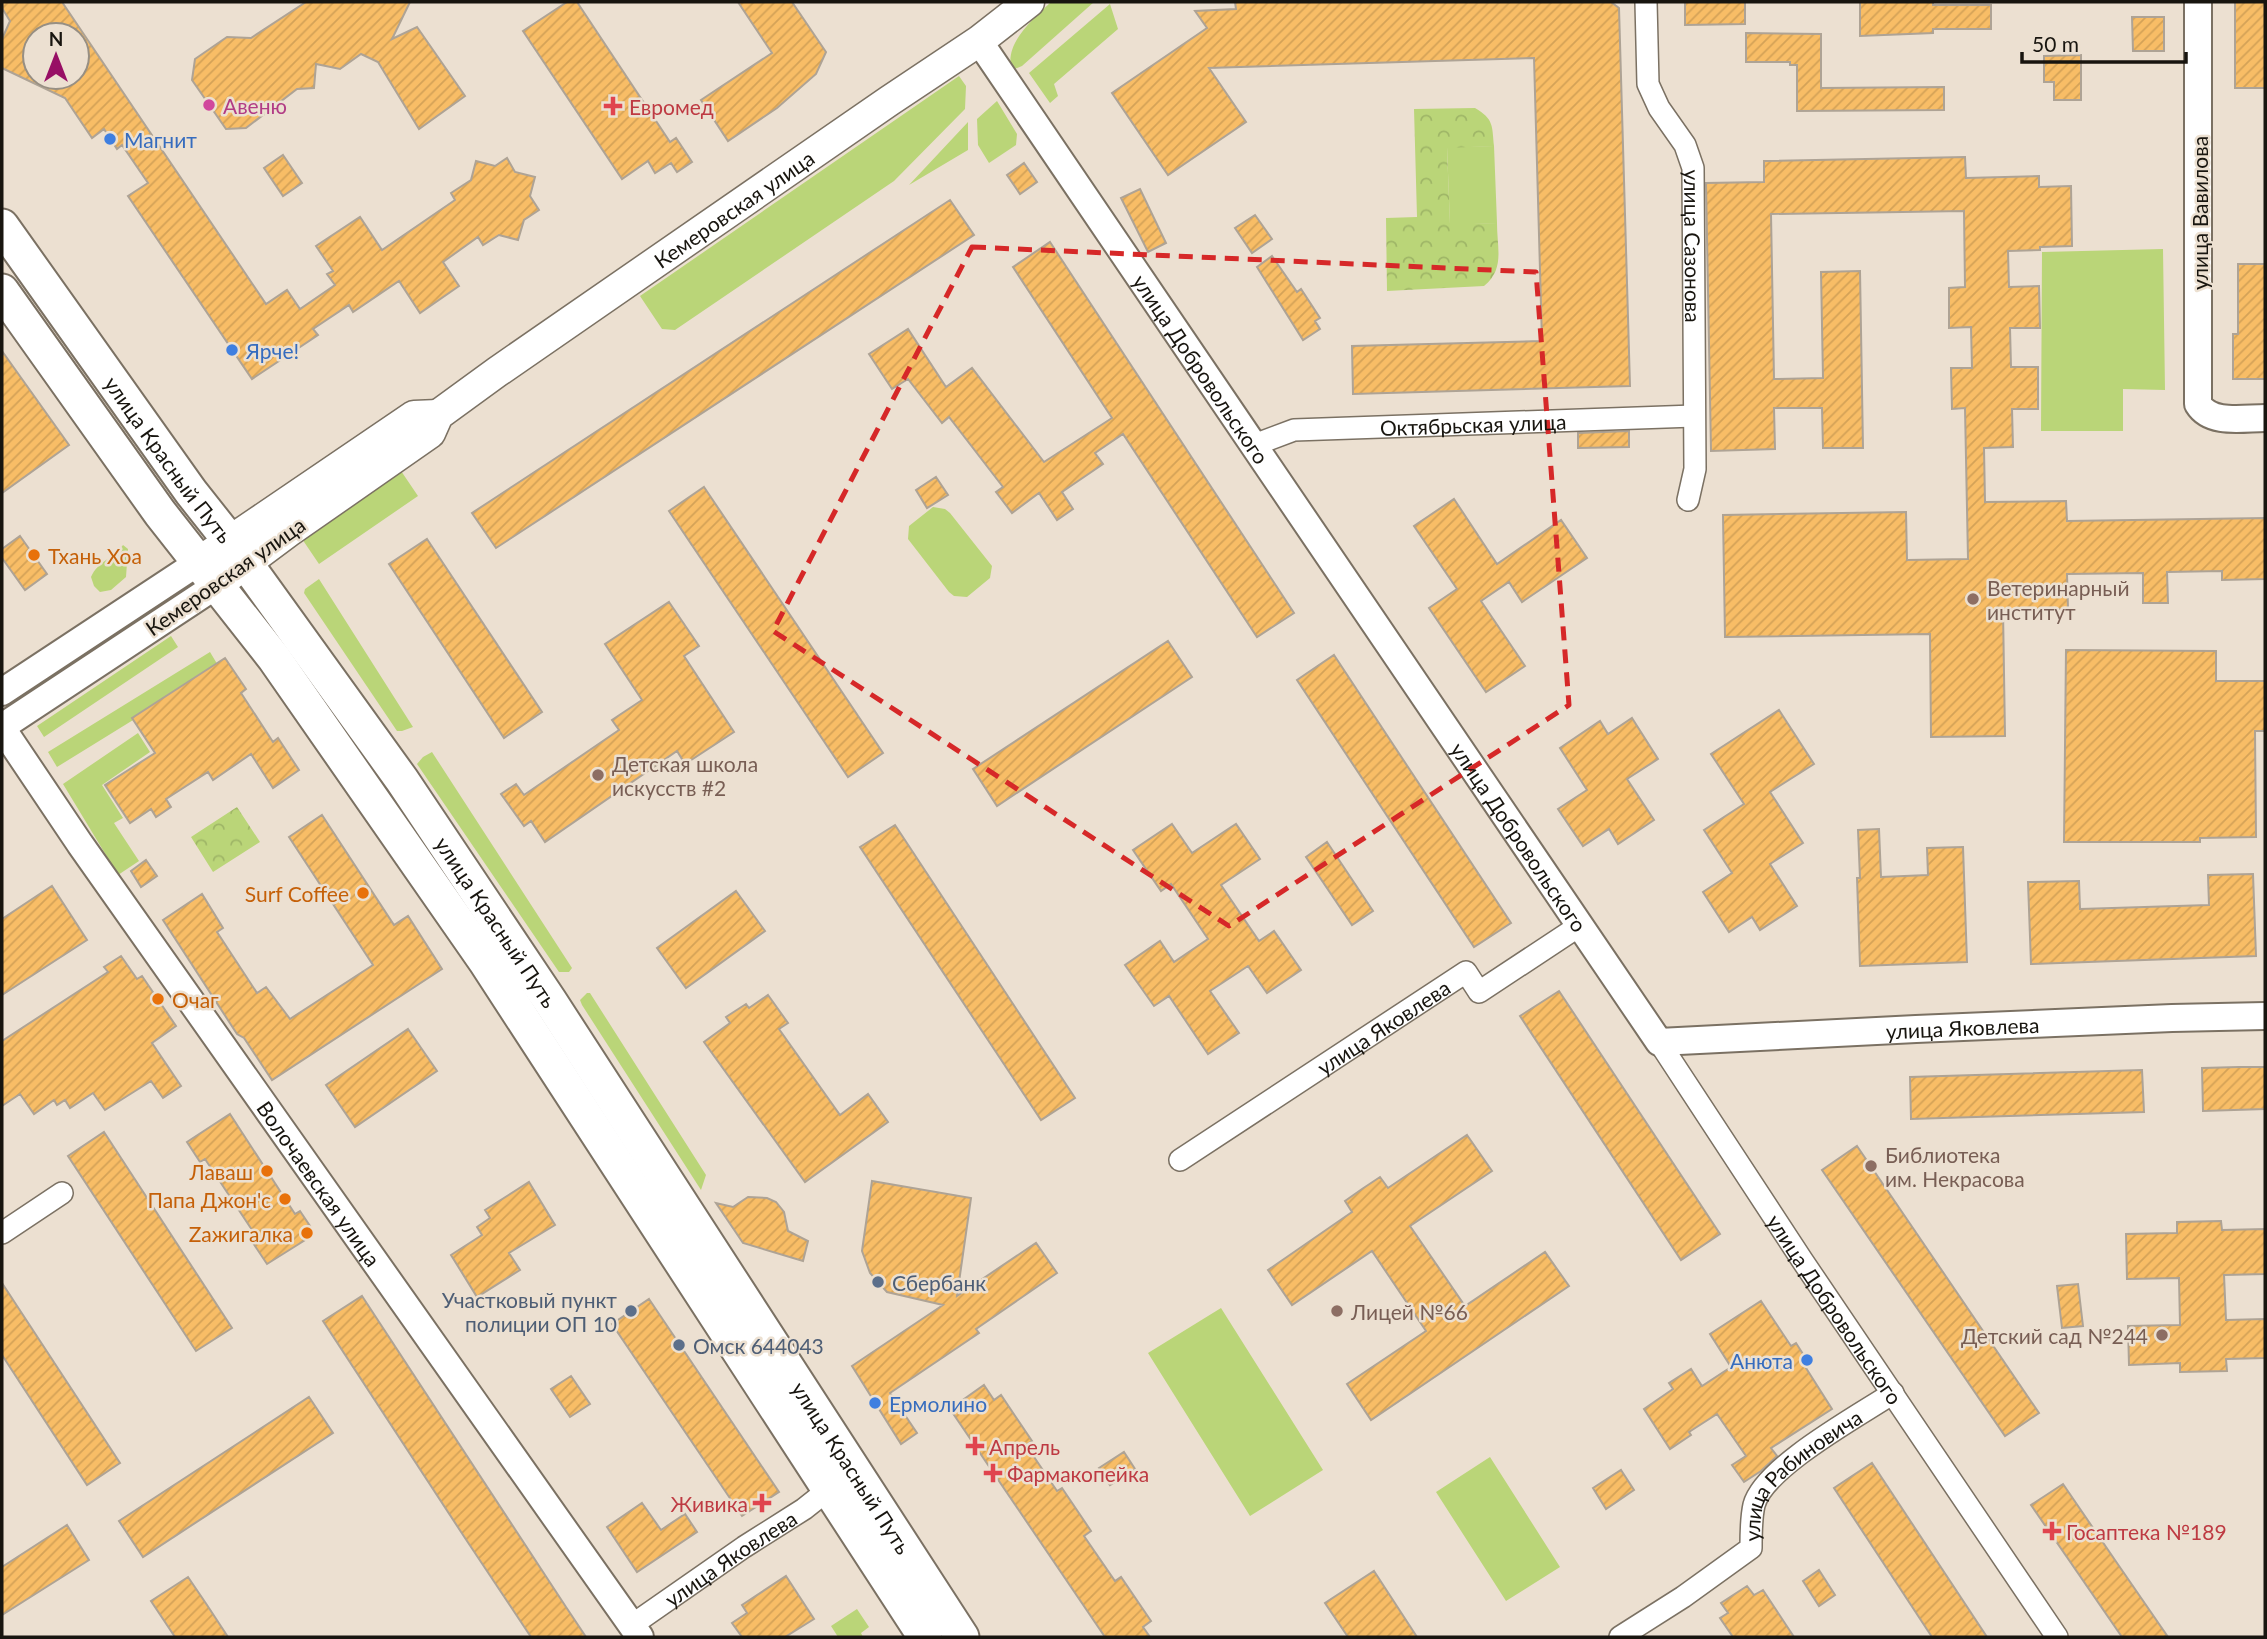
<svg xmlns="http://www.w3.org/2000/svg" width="2267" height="1639" font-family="Lato,sans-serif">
	<defs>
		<pattern id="park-crowns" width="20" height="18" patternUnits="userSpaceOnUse" patternTransform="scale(1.75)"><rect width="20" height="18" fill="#bad578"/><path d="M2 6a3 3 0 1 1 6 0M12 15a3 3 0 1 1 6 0" fill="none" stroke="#9fb667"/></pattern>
		<pattern id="building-hatch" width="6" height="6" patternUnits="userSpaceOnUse" patternTransform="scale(1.75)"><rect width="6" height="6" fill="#f8bd66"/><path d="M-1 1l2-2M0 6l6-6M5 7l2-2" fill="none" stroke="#d4a257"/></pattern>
	</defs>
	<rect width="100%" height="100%" fill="#ece0d1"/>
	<path fill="#bad578" d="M1051,2h43l-72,64 -10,4c-9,-26 22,-52 39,-68z
		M1110,4l8,25 -64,55 4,12 -8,7 -21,-30z
		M959,76l7,10 -1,23 -71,72 -219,149 -13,-1 -22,-33z
		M997,101l20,33 -1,11 -27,18 -11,-18 -1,-26z
		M968,122v28l-59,35z
		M1494,146l3,77 -47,2 -3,-78z
		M2163,249l2,141 -42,-1v42h-82l1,-179z
		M397,465l21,31 -99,68 -21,-31z
		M933,507l12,2 5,4 42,53 -2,12 -23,19 -13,-1 -5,-4 -41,-53 1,-13z
		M123,545l5,4 -2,28 -15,13 -11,2 -6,-6 -3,-9c7,-16 22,-18 32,-32z
		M319,579l94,148 -11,4h-5l-93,-138 1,-4z
		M171,636l7,11 -134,90 -7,-11z
		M210,652l9,15 -162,100 -9,-15z
		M138,733l12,19 -48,33 21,33 -9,5 25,38 -21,14 -55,-91z
		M432,752l140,216 -3,4h-10l-142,-208 6,-7z
		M587,993h3l116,182 -5,15 -119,-185 -2,-5z
		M1221,1308l102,162 -73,46 -102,-163z
		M1490,1457l70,110 -54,34 -70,-109z
		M857,1609l12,18 -8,6 2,4h-25l-7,-11z"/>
	<path fill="url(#park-crowns)" d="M1475,108c19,11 17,18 19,38l-47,2 3,76 47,-1c0,25 8,46 -13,63l-97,5 -1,-73 31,-1 -3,-108z
		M237,807l23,35 -47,30 -22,-35z"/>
	<path fill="url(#building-hatch)" stroke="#aea395" stroke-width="2" fill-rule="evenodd" d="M2,2h60l204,302 21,-14 13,19 35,-24 -8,-11 6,-3 -17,-25 44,-29 22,33 73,-50 -4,-7 20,-13 5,-19 19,5 12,-8 8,14 20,5 -5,19 9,14 -15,10 -6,20 -19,-5 -16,10 -5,-8 -35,25 16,24 -39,27 -21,-32 -46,31 -4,-7 -36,24 5,6 -66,44 -124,-183 20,-13 -26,-38 -5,4 -13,-20 -12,9 -27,-40 -63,-30v-29l8,-18 -8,-13zM35,35h42v42h-42z
		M306,2h104l-18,37 25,-12 48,69 -46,33 -41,-67 -17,-8 -21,15 -24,-5 -2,24 -17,1 -51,39 -20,1 -34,-49 3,-21 32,-22 24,1z
		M567,2h10l93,140 6,-4 16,24 -15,10 -6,-9 -16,10 -7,-12 -26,18 -99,-148z
		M738,2h54l34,50 -10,22 -39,34 -49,33 -27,-41 71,-47z
		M1235,2h376l8,6 11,378 -277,8 -1,-48 190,-5 -8,-283 -325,10 37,54 -78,53 -56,-82 95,-65 -12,-17 41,-2z
		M1685,2h60v22l-60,1z
		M1860,2h73v3h58v24h-58v4l-73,3z
		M2235,2h30v86h-30z
		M2132,17h32v34h-31z
		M1746,33l75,1v54l123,-1v23l-147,1v-46h-7v-3h-44z
		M2081,55v45h-27v-18h-10v-26z
		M283,155l19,28 -19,13 -19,-28z
		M1965,157l1,21 73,-2v11l32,-1 1,60 -32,1v3l-32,1 1,36 30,-1 1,42h-30l1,39h27v42h-26l1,38 -29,1 1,54 81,-1 1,20 198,-3v61l-43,1v-9l-55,1 1,31h-25v-30l-76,1 1,35 -65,1 2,126 -74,1 -1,-103 -205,3 -2,-122 183,-3 1,48 61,-1 -3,-151 -13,1 -1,-41h21l-1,-41 -22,1v-40l16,-1 -1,-76 -193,3 3,165 49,-1 -2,-106 39,-1 3,177h-40l-1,-40h-48l1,41 -64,2 -5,-268 58,-1v-21z
		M1024,163l13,19 -17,12 -13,-19z
		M1140,189l26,54 -18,9 -27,-54z
		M950,200l24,35 -478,313 -24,-35z
		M1255,215l17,24 -20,14 -17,-25z
		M1050,242l244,371 -37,24 -134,-203 -28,19 8,11 -41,28 11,17 -16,11 -18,-27 -27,20 -16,-21 7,-5 -54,-70 -7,6 -34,-44 -16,10 -23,-35 39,-25 38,58 26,-19 72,94 68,-44 -99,-151z
		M1272,256l25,36 4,-3 19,29 -5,3 5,8 -17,11 -46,-73z
		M2238,264h27v115h-32v-45h5z
		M2,351l67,94 -67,48z
		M1629,431v16l-51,1v-15z
		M936,477l12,18 -21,13 -11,-18z
		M704,487l179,266 -35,24 -179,-266z
		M1454,499l43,65 64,-44 26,38 -65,44 -13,-20 -28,19 44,65 -39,26 -57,-84 28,-19 -43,-63z
		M20,536l27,38 -22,16 -23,-32v-9z
		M427,539l115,173 -38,26 -115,-174z
		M669,602l30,44 -15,10 50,76 -49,32 -8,-13 -132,91 -14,-21 -7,5 -23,-32 15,-10 8,11 95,-65 -7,-10 30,-20 -37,-56z
		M1168,641l24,36 -195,129 -24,-37z
		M2066,650l150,1v30h49v50h-10l1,106 -56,1v4h-136z
		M1334,655l177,268 -37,24 -177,-267z
		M225,658l21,31 -5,4 32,49 5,-4 21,32 -26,18 -22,-34 -38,26 -5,-8 -42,27 5,8 -15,10 -5,-8 -21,14 -25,-38 50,-32 -23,-35z
		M1779,710l35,54 -44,28 33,51 -33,21 27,42 -37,24 -8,-13 -23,15 -26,-40 29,-19 -28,-43 40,-26 -33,-50z
		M1632,718l26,41 -31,20 27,41 -36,24 -9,-15 -26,17 -25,-37 29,-19 -27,-42 40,-27 8,13z
		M322,815l72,110 14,-9 34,53 -170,111 -28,-42 -7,-4 -74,-114 39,-26 21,34 -6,4 40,61 9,-6 24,32 83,-54 -84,-128z
		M1172,824l20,29 44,-29 24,35 -39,26 38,56 15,-10 27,39 -34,23 -19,-27 -38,25 29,42 -31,21 -39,-58 -15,10 -29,-41 35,-24 14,21 34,-23 -37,-55 -10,7 -28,-41z
		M895,825l180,273 -34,22 -181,-273z
		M1879,829l2,48 47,-2 -1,-27 36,-1 4,115 -107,4 -3,-88h3l-2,-48z
		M1327,842l46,69 -21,14 -46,-68z
		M146,860l11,16 -16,11 -10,-16z
		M2253,874l3,82 -225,8 -3,-82 51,-1 1,28 129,-4 -1,-30z
		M52,886l35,54 -85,55v-76z
		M736,891l29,40 -79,57 -29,-40z
		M121,956l16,23 5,-3 34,50 -24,17 29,43 -18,12 -12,-17 -46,29 -12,-17 -23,15 -5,-8 -8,5 -3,-5 -20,14 -14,-20 -18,12v-65l106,-69 -4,-5z
		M1559,991l161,243 -39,26 -161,-244z
		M768,995l20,28 -9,6 61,86 28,-21 20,28 -83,60 -101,-140 26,-19 -4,-6 20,-13 3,4z
		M408,1029l29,42 -82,56 -29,-42z
		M2239,1067h26v42l-62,2 -1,-43z
		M2142,1070l2,42 -233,7 -1,-42z
		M230,1114l65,100 5,-3 10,15 -5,3 5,8 -43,27 -14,-21 5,-4 -53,-80 -5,3 -13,-20z
		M104,1132l128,196 -36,23 -128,-195z
		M1467,1135l25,36 -82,55 55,80 80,-54 24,34 -198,134 -24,-36 79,-53 -54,-80 -80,54 -24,-35 84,-58 -7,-11 17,-12 18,-12 8,11z
		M1857,1146l182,267 -34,23 -183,-266z
		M872,1181l99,17 -14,98 79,-53 21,30 -81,56 3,4 -89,60 27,40 -16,11 -49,-78 91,-61 -56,-13 -17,-19 -8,-22z
		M529,1182l26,43 -46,28 11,17 -43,27 -26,-42 31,-20 -5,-8 13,-9 -5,-8z
		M748,1197l19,1 9,4 8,10 4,19 20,10 -5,20 -60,-18 -27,-40 17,4z
		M2221,1221l1,9 43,-1v45l-41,1 2,45 39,-1v39l-39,1 1,12 -47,1v-9l-51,2 -1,-39 52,-1 -1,-47 -52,1 -1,-45 51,-1v-11z
		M2,1283l118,180 -33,22 -85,-130z
		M2078,1284l5,42 -21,2 -5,-42z
		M362,1296l204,311 20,30h-55l-66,-99 -142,-217z
		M649,1299l130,193 -37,24 -130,-192z
		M1761,1301l30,45 5,-3 14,22 -4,3 26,41 -61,39 6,8 -16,15 -17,11 -12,-17 14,-9 -29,-42 -28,18 2,3 -21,14 -26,-40 29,-20 -4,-6 22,-14 11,17 29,-19 -21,-33z
		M571,1376l19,28 -20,13 -19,-28z
		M984,1385l10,15 7,-5 31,46 -6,4 31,46 5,-3 29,43 -7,5 31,45 6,-4 30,44 -8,6 7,10h-45l-155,-228z
		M309,1397l24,36 -190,124 -24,-36z
		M1124,1452l11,17 -25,16 -11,-17z
		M1872,1463l115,174h-55l-98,-149z
		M1621,1470l13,20 -28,19 -13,-21z
		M2063,1484l54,79 51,74h-46l-91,-132z
		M642,1503l19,27 24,-16 12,18 -60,40 -30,-45z
		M67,1525l22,35 -87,55v-48z
		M1819,1570l16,25 -16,11 -16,-25z
		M1374,1571l43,66h-69l-23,-34z
		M786,1576l28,43 -29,18h-43l-10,-14 15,-10 -5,-8z
		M188,1577l19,28 21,32h-53l-24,-36z
		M1747,1586l7,9 9,-5 31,47h-61l-13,-19 8,-5 -7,-10z"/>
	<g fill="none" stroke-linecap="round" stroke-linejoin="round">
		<g stroke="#7b7163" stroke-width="24">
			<g id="minor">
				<path id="s1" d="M1646,2l2,82 11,24 26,37 8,23 2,301 -7,31"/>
				<path id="s2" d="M1254,445l40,-15 400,-14"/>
				<path id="s3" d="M1659,1042l143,218 255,377"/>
				<path id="s4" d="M1180,1160l286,-188 13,20 100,-66"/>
				<path d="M2,1233l60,-40"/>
				<path id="s5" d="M632,1625l112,-78 60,-38 24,-19"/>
				<path id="s6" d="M1620,1637l63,-40 68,-49c0,-14 0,-30 3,-43 10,-38 106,-90 139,-112"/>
			</g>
		</g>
		<g stroke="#7b7163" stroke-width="30">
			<g id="tertiary">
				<path d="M2198,2v402c13,21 45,14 67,14"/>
				<path id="s7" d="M979,41l680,1001 257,-13 256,-11 93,-2"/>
				<path d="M2,692l197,-130"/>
				<path d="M2,727l215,-142"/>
				<path id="s8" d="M2,728l78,116 560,793"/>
			</g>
		</g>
		<g stroke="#7b7163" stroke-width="33">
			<g id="secondary">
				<path d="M199,562l215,-146 24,-1"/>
				<path id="s9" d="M217,585l71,-53 142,-99 8,-18 59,-43 392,-271 90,-60 50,-39"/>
			</g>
		</g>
		<g stroke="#7b7163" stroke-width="37">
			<g id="primary">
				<path id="s10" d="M2,226l189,266 38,48 173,240 148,221 412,636"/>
				<path d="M2,291l158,222 114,145 211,303 440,676"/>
			</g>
		</g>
		<use href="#minor" stroke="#fff" stroke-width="21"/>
		<use href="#tertiary" stroke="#fff" stroke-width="26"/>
		<use href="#secondary" stroke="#fff" stroke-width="30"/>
		<use href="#primary" stroke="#fff" stroke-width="33"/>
	</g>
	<path fill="none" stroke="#d62828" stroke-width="5" stroke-dasharray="14 9" stroke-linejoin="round" d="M972,247l564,25 33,433 -340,221 -456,-295z"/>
	<circle fill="#d1479c" stroke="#ece0d1" stroke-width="2.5" cx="209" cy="105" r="7"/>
	<g fill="#e0444e" stroke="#ece0d1" stroke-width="2.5">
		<path d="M609.5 95.5h7v7h7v7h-7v7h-7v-7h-7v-7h7z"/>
		<path d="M971.5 1435.5h7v7h7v7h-7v7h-7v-7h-7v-7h7z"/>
		<path d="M989.5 1462.5h7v7h7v7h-7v7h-7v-7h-7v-7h7z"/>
		<path d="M758.5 1492.5h7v7h7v7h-7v7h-7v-7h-7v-7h7z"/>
		<path d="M2048.5 1520.5h7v7h7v7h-7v7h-7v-7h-7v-7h7z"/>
	</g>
	<g fill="#3f7fe0" stroke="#ece0d1" stroke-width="2.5">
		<circle cx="110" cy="139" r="7"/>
		<circle cx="232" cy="350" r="7"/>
		<circle cx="1807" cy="1360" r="7"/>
		<circle cx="875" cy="1403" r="7"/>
	</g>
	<g fill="#e8710a" stroke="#ece0d1" stroke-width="2.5">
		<circle cx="34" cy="555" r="7"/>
		<circle cx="363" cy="893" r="7"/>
		<circle cx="158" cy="999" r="7"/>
		<circle cx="267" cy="1171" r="7"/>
		<circle cx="285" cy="1199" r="7"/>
		<circle cx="307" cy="1233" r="7"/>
	</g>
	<g fill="#8d6e63" stroke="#ece0d1" stroke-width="2.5">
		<circle cx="1973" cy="599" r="7"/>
		<circle cx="598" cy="775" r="7"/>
		<circle cx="1871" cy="1166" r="7"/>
		<circle cx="1337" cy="1311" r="7"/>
		<circle cx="2162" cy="1335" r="7"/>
	</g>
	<g fill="#5c6f8a" stroke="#ece0d1" stroke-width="2.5">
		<circle cx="878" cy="1282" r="7"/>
		<circle cx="631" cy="1311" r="7"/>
		<circle cx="679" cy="1345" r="7"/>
	</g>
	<g text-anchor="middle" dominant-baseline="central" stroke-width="5" stroke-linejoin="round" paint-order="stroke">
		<g font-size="21" fill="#b23c85" stroke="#ece0d1" text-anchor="start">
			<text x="223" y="105">Авеню</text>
		</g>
		<g font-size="21" fill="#be3a42" stroke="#ece0d1" text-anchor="start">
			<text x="629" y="106">Евромед</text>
			<text x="989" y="1446">Апрель</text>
			<text x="1007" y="1473">Фармакопейка</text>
			<text x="748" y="1503" text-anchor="end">Живика</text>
			<text x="2066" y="1531">Госаптека №189</text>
		</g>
		<g font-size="21" fill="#366cbe" stroke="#ece0d1" text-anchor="start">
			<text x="124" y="139">Магнит</text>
			<text x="246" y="350">Ярче!</text>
			<text x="1793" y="1360" text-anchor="end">Анюта</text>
			<text x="889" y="1403">Ермолино</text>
		</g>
		<g font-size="21" fill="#18150f" stroke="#ece0d1">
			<text stroke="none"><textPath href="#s9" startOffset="642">Кемеровская улица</textPath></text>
			<text transform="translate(2199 213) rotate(-90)">улица Вавилова</text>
			<text stroke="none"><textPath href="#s1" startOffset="256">улица Сазонова</textPath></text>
			<text stroke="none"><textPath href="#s7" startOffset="396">улица Добровольского</textPath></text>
			<text stroke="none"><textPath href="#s2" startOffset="222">Октябрьская улица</textPath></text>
			<text stroke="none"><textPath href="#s10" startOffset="287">улица Красный Путь</textPath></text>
			<text transform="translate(225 576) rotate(-35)">Кемеровская улица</text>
			<text stroke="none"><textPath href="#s7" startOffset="962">улица Добровольского</textPath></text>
			<text stroke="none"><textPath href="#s10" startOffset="854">улица Красный Путь</textPath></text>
			<text stroke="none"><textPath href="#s4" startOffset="243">улица Яковлева</textPath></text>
			<text stroke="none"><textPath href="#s7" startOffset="1514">улица Яковлева</textPath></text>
			<text stroke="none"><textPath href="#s8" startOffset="555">Волочаевская улица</textPath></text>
			<text stroke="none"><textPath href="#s3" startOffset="320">улица Добровольского</textPath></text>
			<text stroke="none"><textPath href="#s10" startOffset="1505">улица Красный Путь</textPath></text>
			<text stroke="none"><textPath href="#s6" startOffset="254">улица Рабиновича</textPath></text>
			<text stroke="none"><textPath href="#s5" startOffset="119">улица Яковлева</textPath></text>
		</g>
		<g font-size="21" fill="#c56008" stroke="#ece0d1" text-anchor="end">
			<text x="48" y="555" text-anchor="start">Тхань Хоа</text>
			<text x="349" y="893">Surf Coffee</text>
			<text x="172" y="999" text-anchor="start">Очаг</text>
			<text x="253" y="1171">Лаваш</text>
			<text x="271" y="1199">Папа Джон'с</text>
			<text x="293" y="1233">Zажигалка</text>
		</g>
		<g font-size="21" fill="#785e54" stroke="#ece0d1" text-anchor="start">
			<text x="1987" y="587">Ветеринарный<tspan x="1987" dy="24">институт</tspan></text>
			<text x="612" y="763">Детская школа<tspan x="612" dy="24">искусств #2</tspan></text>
			<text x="1885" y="1154">Библиотека<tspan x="1885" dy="24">им. Некрасова</tspan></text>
			<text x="1351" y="1311">Лицей №66</text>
			<text x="2148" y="1335" text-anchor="end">Детский сад №244</text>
		</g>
		<g font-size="21" fill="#4e5e75" stroke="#ece0d1" text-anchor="start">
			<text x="892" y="1282">Сбербанк</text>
			<text x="617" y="1299" text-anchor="end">Участковый пункт<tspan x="617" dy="24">полиции ОП 10</tspan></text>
			<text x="693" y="1345">Омск 644043</text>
		</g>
	</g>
	<rect width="2267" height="1639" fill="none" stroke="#18150f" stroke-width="7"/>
	<g transform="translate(56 56)"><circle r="33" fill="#ece0d1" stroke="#978f83" stroke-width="2"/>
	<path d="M0-5L12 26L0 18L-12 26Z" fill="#970f65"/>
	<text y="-10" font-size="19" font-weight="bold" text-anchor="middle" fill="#18150f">N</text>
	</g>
	<path d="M2022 52v10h164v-10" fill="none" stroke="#18150f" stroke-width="3.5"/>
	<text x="2032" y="52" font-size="21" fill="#18150f" stroke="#ece0d1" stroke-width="5" paint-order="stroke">50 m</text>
</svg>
